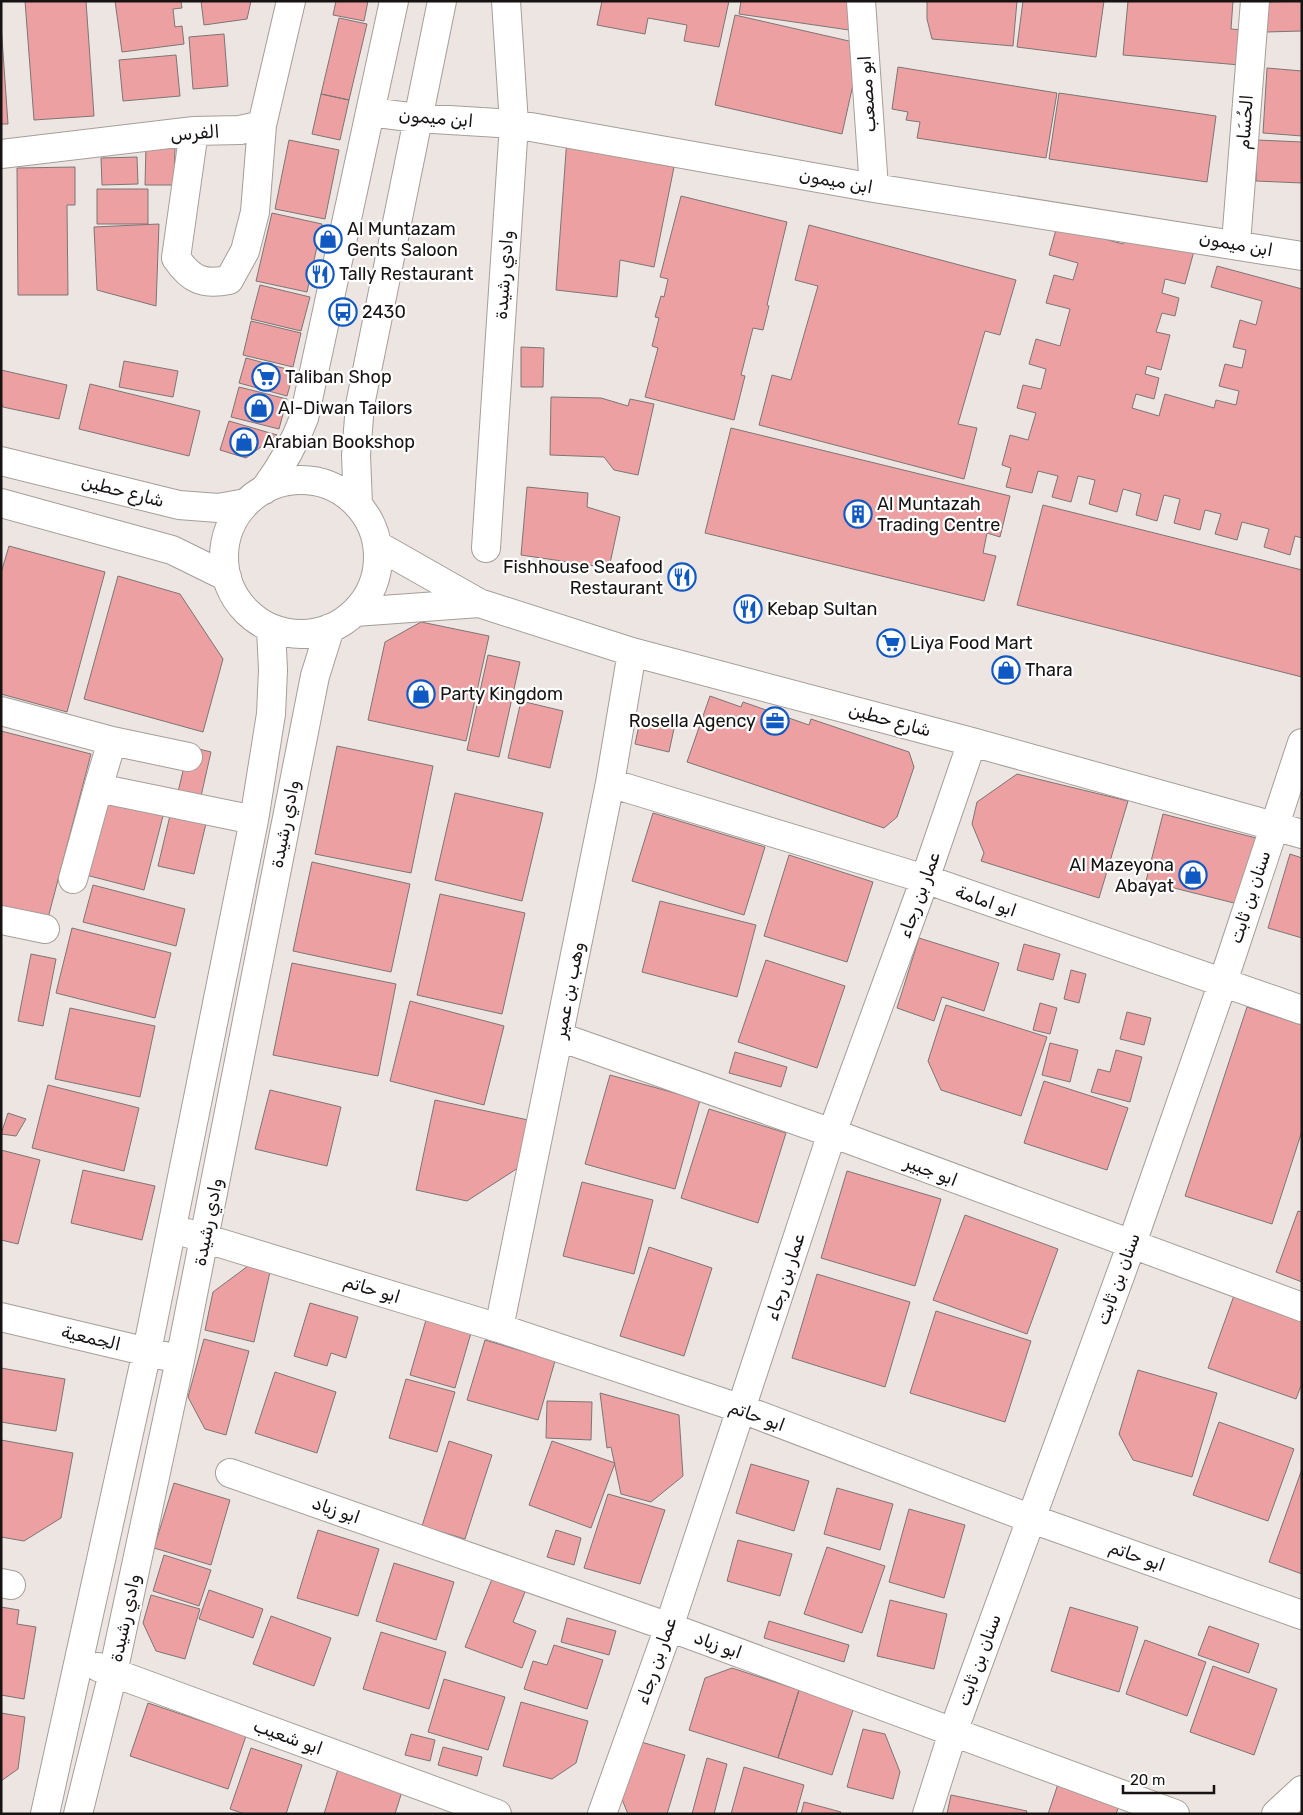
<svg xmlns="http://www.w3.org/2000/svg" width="1303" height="1815" font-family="Rubik,'Noto Naskh Arabic',sans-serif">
	<rect width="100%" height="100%" fill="#ede5e1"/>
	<path fill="#eda0a2" stroke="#7d7575" d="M25,1h61l8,115 -60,4z
		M115,1h66l1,7 -9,1 2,18 7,-1 2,18 -62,8z
		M201,1h50l-4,18 -43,6z
		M336,1h32l-4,20 -31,-6z
		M602,1h127l-10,46 -35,-6 3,-16 -39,-7 -3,16 -48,-9z
		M741,1h113l2,30 -117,-17z
		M927,1h90l-4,45 -81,-7 -5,-20z
		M1023,1h81l-8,56 -79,-10z
		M1128,1h105l-2,28 12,1 -3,35 -117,-10z
		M1302,1v30l-36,1 -1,-30z
		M735,15l127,29 -20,90 -127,-29z
		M339,18l28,6 -18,76 -28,-6z
		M1,24l7,100h-7z
		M224,34l4,52 -35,3 -4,-52z
		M176,55l4,41 -57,5 -4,-41z
		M898,67l159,26 -11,65 -129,-20 3,-16 -14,-2 2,-8 -16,-3z
		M1267,68l35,3v65l-39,-3z
		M1059,93l157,23 -9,66 -158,-23z
		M321,94l28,6 -9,40 -28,-6z
		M567,138l63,13v8l44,8 -20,100 -34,-7 -3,37 -61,-7z
		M289,140l50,10 -14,69 -50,-10z
		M1257,140l45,2v41l-46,-2z
		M146,146l29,1 -1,38h-29z
		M137,157l1,27 -36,1 -1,-27z
		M75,167v38h-8l1,90h-50l-1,-127z
		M97,189h51v35h-51z
		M681,196l106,26 -20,83 2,1 -6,24 -10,-2 -12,47 4,1 -11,44 -89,-23 13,-49 -6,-2 7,-28 -4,-1 6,-21 3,1 4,-18 -8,-2z
		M272,213l50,11 -15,68 -51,-11z
		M159,224l-3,82 -59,-16 -3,-63z
		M809,225l207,55 -16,55 -15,-4 -27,93 19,4 -13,51 -205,-54 13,-50 19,5 27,-94 -23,-6z
		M1057,226l66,18 4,-11 67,18 -9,33 -20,-5 -3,14 17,5 -4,18 -13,-3 -6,19 14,3 -9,35 -14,-4 -2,8 14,4 -5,21 -18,-5 -4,14 27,8 6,-22 49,14 2,-8 20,5 3,-14 -20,-5 6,-22 17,4 4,-18 -13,-3 7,-27 16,5 6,-24 -51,-14 6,-21 85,23v249l-7,-2 -5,19 -26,-8 5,-18 -27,-7 -5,18 -22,-6 6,-20 -16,-4 -5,20 -26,-7 6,-24 -16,-4 -7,26 -21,-6 5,-21 -18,-5 -6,23 -28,-8 6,-24 -17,-4 -7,26 -19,-5 6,-21 -20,-5 -6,22 -26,-6 5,-19 -9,-3 8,-30 18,5 8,-27 -19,-5 6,-23 18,4 5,-20 -17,-5 7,-25 24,7 10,-37 -24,-6 8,-28 19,5 5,-17 -29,-8z
		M260,285l50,12 -9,34 -50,-12z
		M251,321l50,12 -8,34 -50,-12z
		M521,347l23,1 -1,39h-22z
		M246,358l48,13 -7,25 -48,-13z
		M124,361l54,10 -5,26 -54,-10z
		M1,370l66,15 -8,34 -56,-12 -2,-4z
		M90,384l110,27 -11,45 -110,-27z
		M239,387l48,12 -8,30 -48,-12z
		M551,397l50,1 27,8 2,-7 24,5 -16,71 -24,-5 -10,-13 -54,-2z
		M229,421l48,14 -31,23 -26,-8z
		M731,428l279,68 -10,41 -13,-4 -4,20 13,3 -12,45 -279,-68z
		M527,487l61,6 -1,14 33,10 -11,51 -88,-13z
		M1043,505l259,65v107l-285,-72z
		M9,546l96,26 -38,140 -66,-18v-121z
		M118,576l62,18 43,65 -20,73 -119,-33z
		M421,622l68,14 -23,105 -98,-21 17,-78z
		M488,655l32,7 -21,95 -32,-7z
		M710,696l31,11 2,-5 66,23 2,-6 98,33 5,15 -17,50 -13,11 -197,-66z
		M521,701l42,10 -13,57 -42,-10z
		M641,716l34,8 -6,28 -34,-8z
		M1,731l90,23 -43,164 -47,-12z
		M337,746l96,20 -22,107 -96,-19z
		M195,748l16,4 -12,53 -23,-5 8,-33z
		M1017,774l111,27 -29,97 -118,-37 3,-8 -12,-29 5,-22z
		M455,793l88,20 -21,88 -87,-21z
		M105,797l59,15 -20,78 -58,-15z
		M172,807l36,8 -14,59 -36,-8z
		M653,813l112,34 -21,68 -112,-34z
		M1163,814l93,24 -18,66 -92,-23z
		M1290,854l12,4v80l-34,-10z
		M789,855l84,27 -26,80 -83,-26z
		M312,862l98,22 -19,88 -98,-21z
		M93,885l92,24 -9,37 -93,-24z
		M440,894l85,19 -23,101 -85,-19z
		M660,901l96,24 -19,72 -95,-25z
		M72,928l99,25 -16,65 -99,-25z
		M919,938l80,25 -15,48 -42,-14 -8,24 -37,-13z
		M1024,944l36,10 -7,26 -36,-10z
		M31,954l25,5 -13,67 -25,-5z
		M766,960l79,26 -28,82 -79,-26z
		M292,963l104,21 -18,92 -105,-21z
		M1071,970l15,4 -7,29 -15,-4z
		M410,1001l94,25 -20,79 -94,-24z
		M1040,1003l17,5 -7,26 -17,-4z
		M946,1005l101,32 -26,79 -80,-26 -13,-29z
		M1247,1007l55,18v106l-30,93 -87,-28z
		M70,1008l85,18 -15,71 -85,-18z
		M1127,1012l24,6 -7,27 -24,-6z
		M1050,1043l28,7 -8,32 -28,-7z
		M1116,1050l26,7 -12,45 -39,-10 7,-23 12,3z
		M735,1052l52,15 -6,20 -52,-14z
		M610,1075l90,25 -25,89 -90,-25z
		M1044,1081l84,27 -21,62 -83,-27z
		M48,1085l91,23 -15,63 -92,-23z
		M270,1090l71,17 -14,59 -72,-17z
		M435,1100l93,20 -10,48 -51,33 -51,-11z
		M709,1109l77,24 -28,90 -77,-25z
		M8,1113l18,6 -10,17 -15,-2z
		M1,1150l39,10 -22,84 -17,-4z
		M83,1170l72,16 -13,54 -71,-17z
		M847,1171l94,28 -26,87 -94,-28z
		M582,1182l71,18 -19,74 -71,-18z
		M1298,1211l4,1v70l-26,-10z
		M965,1215l93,34 -31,85 -94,-34z
		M649,1247l63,21 -28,88 -64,-20z
		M248,1266l22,6 -16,70 -49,-12 8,-38z
		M817,1274l93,28 -25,85 -93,-29z
		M1236,1290l66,23v70l-6,16 -88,-31z
		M310,1303l48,14 -12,41 -15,-5 -4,13 -33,-10z
		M936,1311l95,30 -26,81 -95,-29z
		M426,1320l45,13 -16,55 -45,-13z
		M204,1339l45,12 -23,84 -21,-6 -17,-32z
		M485,1340l70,21 -17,59 -71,-20z
		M1,1368l64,11 -9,52 -55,-9z
		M1138,1370l79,23 -25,84 -59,-17 -14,-26z
		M275,1372l61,20 -19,61 -62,-20z
		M406,1379l49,13 -18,60 -48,-14z
		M600,1393l79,22 4,61 -32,26 -30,-8 -10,-47 -4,1z
		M547,1401l45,1 -1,38 -45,-2z
		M1219,1422l75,27 -26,72 -75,-26z
		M1,1440l72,13 -12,65 -37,23 -23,-4z
		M449,1441l43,14 -27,84 -43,-13z
		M552,1441l63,22 -24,65 -62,-23z
		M751,1464l58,17 -15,50 -58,-18z
		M1302,1469v105l-33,-12z
		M174,1483l56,17 -19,65 -57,-17z
		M837,1488l56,16 -13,46 -56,-16z
		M608,1494l57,16 -25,74 -56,-16z
		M909,1509l56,16 -21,73 -55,-16z
		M318,1530l61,19 -21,67 -61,-18z
		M556,1530l25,8 -7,27 -27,-8z
		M738,1540l54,14 -12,42 -53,-15z
		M827,1547l58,19 -23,67 -58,-19z
		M164,1555l47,15 -12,36 -46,-15z
		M394,1563l60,19 -18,58 -60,-19z
		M492,1579l33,13 -12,30 23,9 -14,37 -57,-21z
		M209,1590l54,19 -10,29 -54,-19z
		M151,1595l49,14 -15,50 -29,-8 -13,-28z
		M890,1600l57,14 -13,55 -57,-13z
		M1,1607l18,3 -2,14 19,3 -12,72 -23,-4z
		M1070,1607l68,20 -19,65 -68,-21z
		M271,1616l60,22 -17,48 -61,-22z
		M567,1618l49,13 -7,24 -48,-13z
		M769,1621l80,24 -5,17 -80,-24z
		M1209,1626l50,18 -10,29 -51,-18z
		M381,1632l65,20 -17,57 -66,-20z
		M1145,1640l61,22 -19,54 -61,-22z
		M554,1645l49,15 -16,49 -63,-20 9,-28 14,4z
		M1213,1666l64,23 -23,66 -64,-23z
		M732,1668l67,22 -21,68 -89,-28 16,-52z
		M444,1679l61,18 -17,53 -60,-18z
		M799,1690l55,17 -22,68 -54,-17z
		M521,1702l67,19 -12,42 -24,16 -49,-13z
		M148,1703l98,33 -18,53 -98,-33z
		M1,1713l24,4 -7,52 -17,12z
		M863,1729l22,5 15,38 -7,27 -46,-12z
		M411,1734l24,6 -5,21 -25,-6z
		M638,1741l47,14 -18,59h-39l-7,-17z
		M443,1747l39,10 -5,19 -39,-11z
		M251,1748l51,17 -16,49h-41l-15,-5z
		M707,1758l20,6 -13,50h-22z
		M339,1766l65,19 -9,29h-71z
		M744,1767l60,18 -8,29h-65z
		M1059,1781l61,22 -4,11h-68z
		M951,1795l76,16 -1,3h-79z
		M804,1802l37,10 -1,2h-39z"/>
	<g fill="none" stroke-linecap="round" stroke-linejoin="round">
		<g stroke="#a59e9a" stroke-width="30">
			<path id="minor" d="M861,1l13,187
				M370,112l47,6 97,6 360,64 428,68
				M194,131l-18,127c15,22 27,27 53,22l16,-29 10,-39 7,-87
				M1,154l193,-23 46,-1 22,-5 29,-124
				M1236,243l19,-242
				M1,461l178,44 39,3 28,-5
				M224 557a77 77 0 1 1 154 0a77 77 0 1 1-154 0Z
				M264,490c17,-23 30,-45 40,-72l90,-417
				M1,503l171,47 55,27
				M358,505l-2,-50 4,-50 82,-404
				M377,545l102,58 153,49 340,90 330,92
				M486,548l28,-424 -8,-123
				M355,612l124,-9
				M1,711l111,30 -14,47 156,32
				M112,741l76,16
				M610,783l315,96 377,131
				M73,879l25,-91
				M1,920l44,9
				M560,1037l272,96 470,174
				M187,1233l312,95 243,81 287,109 273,97
				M1,1317l164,39
				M499,1328l111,-545 22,-131
				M230,1473l439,154 506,187
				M1,1583l10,2
				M98,1667l399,147
				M45,1814l102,-463 107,-531 17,-106 2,-44 -2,-42
				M78,1814l35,-141 67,-313 135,-684 15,-48
				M602,1814l67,-187 163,-494 93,-254 47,-137
				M927,1814l26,-82 178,-486 92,-264 79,-239
				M1276,1814l26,-24"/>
		</g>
		<use href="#minor" stroke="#fff" stroke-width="28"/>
	</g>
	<defs>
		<g id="shop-ring" transform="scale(1.4375)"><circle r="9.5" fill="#fff" stroke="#1058c2" stroke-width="1.5"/><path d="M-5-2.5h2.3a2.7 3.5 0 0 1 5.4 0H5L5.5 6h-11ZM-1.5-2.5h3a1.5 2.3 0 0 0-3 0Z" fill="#1058c2"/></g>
		<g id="restaurant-ring" transform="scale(1.4375)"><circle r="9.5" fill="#fff" stroke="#1058c2" stroke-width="1.5"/><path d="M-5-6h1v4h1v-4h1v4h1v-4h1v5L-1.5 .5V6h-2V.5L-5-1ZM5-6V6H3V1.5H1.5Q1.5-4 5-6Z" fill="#1058c2"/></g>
		<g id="bus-ring" transform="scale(1.4375)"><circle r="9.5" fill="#fff" stroke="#1058c2" stroke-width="1.5"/><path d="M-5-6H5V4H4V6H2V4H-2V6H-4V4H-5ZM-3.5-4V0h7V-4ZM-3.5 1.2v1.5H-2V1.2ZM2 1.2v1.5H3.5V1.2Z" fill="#1058c2"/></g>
		<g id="supermarket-ring" transform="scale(1.4375)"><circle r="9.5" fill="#fff" stroke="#1058c2" stroke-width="1.5"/><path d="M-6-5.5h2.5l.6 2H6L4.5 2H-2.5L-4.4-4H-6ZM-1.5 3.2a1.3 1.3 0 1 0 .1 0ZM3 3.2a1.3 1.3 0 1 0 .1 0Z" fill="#1058c2"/></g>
		<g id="building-ring" transform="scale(1.4375)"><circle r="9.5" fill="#fff" stroke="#1058c2" stroke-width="1.5"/><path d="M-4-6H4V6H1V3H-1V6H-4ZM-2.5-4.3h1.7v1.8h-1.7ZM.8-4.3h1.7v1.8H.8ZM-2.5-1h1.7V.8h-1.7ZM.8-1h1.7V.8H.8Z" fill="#1058c2"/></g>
		<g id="office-ring" transform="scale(1.4375)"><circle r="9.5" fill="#fff" stroke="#1058c2" stroke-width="1.5"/><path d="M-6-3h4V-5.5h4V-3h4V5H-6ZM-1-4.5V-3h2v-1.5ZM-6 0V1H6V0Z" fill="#1058c2"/></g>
	</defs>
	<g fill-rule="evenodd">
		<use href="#shop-ring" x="328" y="239"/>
		<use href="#restaurant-ring" x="320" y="274"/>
		<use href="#bus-ring" x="343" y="312"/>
		<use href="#supermarket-ring" x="266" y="377"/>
		<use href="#shop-ring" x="259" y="408"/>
		<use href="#shop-ring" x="244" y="442"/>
		<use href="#building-ring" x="858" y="514"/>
		<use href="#restaurant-ring" x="682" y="577"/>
		<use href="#restaurant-ring" x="748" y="609"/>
		<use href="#supermarket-ring" x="891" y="643"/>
		<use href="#shop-ring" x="1006" y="670"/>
		<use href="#shop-ring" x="421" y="694"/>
		<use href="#office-ring" x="775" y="721"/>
		<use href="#shop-ring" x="1193" y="875"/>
	</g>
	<g text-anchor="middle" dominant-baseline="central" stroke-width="4.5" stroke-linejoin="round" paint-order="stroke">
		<g font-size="18" fill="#161312" stroke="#fff">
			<text transform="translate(867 94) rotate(-94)">ابو مصعب</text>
			<text transform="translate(436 118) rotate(5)">ابن ميمون</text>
			<text transform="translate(1245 122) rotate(-86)">الحُسَام</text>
			<text transform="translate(195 133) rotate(-4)">الفرس</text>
			<text transform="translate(836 181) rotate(10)">ابن ميمون</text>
			<text transform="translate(1236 244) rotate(10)">ابن ميمون</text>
			<text transform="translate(504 275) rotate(-86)">وادي رشيدة</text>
			<text transform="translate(123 491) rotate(14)">شارع حطين</text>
			<text transform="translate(890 720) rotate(15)">شارع حطين</text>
			<text transform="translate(285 824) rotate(-79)">وادي رشيدة</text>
			<text transform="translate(919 895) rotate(-70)">عمار بن رجاء</text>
			<text transform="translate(1250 897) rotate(-72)">سنان بن ثابت</text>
			<text transform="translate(986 901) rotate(19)">ابو امامة</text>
			<text transform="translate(569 990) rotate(-79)">وهب بن عمير</text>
			<text transform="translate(931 1171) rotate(21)">ابو جبير</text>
			<text transform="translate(208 1222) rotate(-79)">وادي رشيدة</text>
			<text transform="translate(785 1277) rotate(-72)">عمار بن رجاء</text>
			<text transform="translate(1118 1279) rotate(-70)">سنان بن ثابت</text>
			<text transform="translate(372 1289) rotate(17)">ابو حاتم</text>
			<text transform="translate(91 1338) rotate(13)">الجمعية</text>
			<text transform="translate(757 1416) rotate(20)">ابو حاتم</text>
			<text transform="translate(336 1510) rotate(19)">ابو زياد</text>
			<text transform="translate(1137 1556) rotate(20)">ابو حاتم</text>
			<text transform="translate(125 1618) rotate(-78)">وادي رشيدة</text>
			<text transform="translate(718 1645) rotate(20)">ابو زياد</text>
			<text transform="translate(979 1660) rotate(-70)">سنان بن ثابت</text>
			<text transform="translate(656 1661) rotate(-71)">عمار بن رجاء</text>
			<text transform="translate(288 1737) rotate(20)">ابو شعيب</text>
		</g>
		<g font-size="18" fill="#161312" stroke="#fff" text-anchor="start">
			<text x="347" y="229">Al Muntazam<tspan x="347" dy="21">Gents Saloon</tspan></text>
			<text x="339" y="274">Tally Restaurant</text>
			<text x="362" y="312">2430</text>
			<text x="285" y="377">Taliban Shop</text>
			<text x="278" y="408">Al-Diwan Tailors</text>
			<text x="263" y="442">Arabian Bookshop</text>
			<text x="877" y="504">Al Muntazah<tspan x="877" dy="21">Trading Centre</tspan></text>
			<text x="663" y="567" text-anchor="end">Fishhouse Seafood<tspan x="663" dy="21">Restaurant</tspan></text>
			<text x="767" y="609">Kebap Sultan</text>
			<text x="910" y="643">Liya Food Mart</text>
			<text x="1025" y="670">Thara</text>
			<text x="440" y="694">Party Kingdom</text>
			<text x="756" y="721" text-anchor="end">Rosella Agency</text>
			<text x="1174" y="865" text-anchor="end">Al Mazeyona<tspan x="1174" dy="21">Abayat</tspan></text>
		</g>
	</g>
	<rect width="1303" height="1815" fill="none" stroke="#161312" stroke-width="5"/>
	<path d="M1123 1785v8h91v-8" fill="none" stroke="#161312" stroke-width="2.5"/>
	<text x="1130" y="1785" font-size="15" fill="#161312" stroke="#ffffff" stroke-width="4" paint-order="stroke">20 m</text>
</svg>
